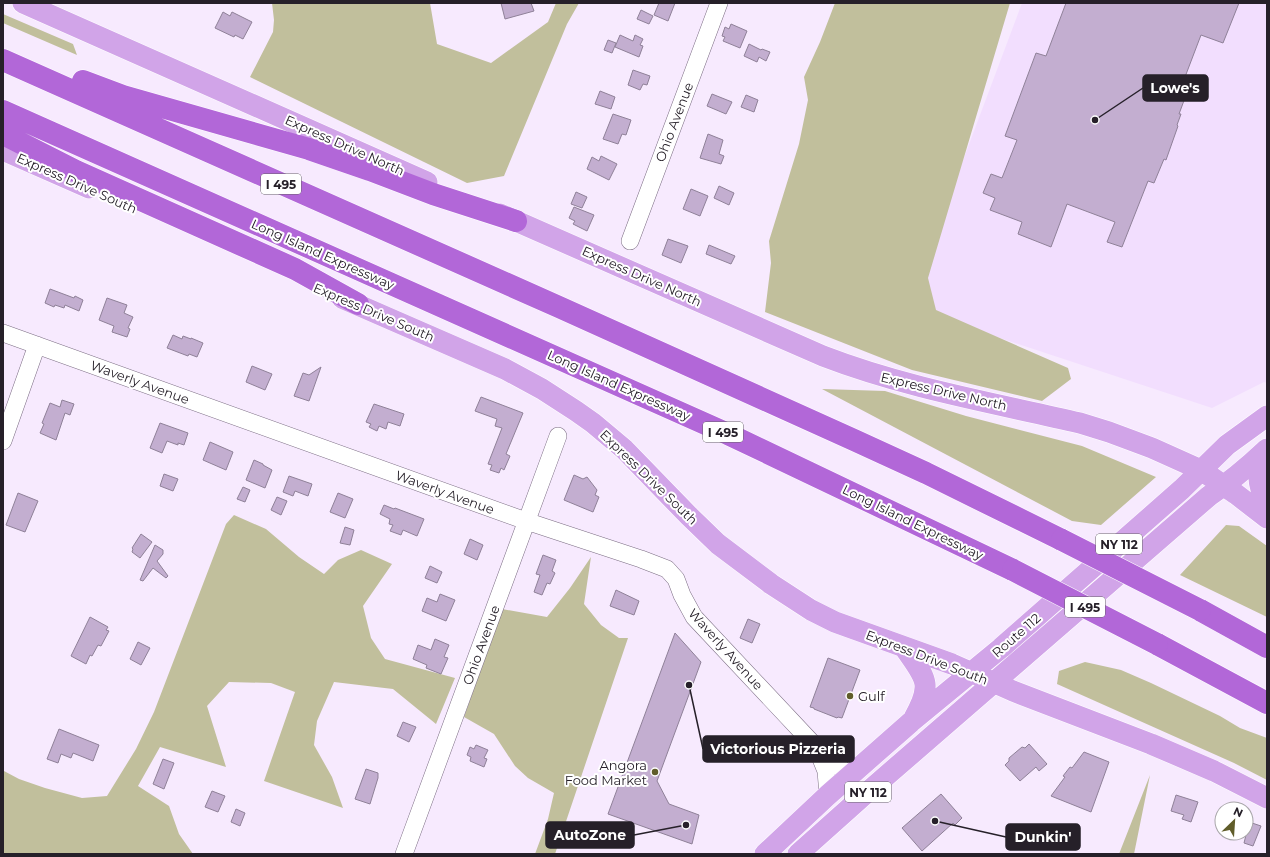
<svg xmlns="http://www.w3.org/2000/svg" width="1270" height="857" font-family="Montserrat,sans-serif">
	<rect width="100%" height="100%" fill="#f7eafe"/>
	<path fill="#f2defe" d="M1022,3h245v380l-3,-1 -52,26 -279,-92 -13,-41z"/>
	<path fill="#c1bf9c" d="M272,3h158l7,41 54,19 57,-41 8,-19h23l-12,21 -63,152 -37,7 -217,-106 23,-45 1,-12z
		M835,3h175l-82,275 8,32 132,58 3,11 -29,22 -130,-31 -147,-58 6,-49 -2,-22 30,-97 9,-44 -4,-23 16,-35z
		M3,14l70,30 4,11 -74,-32z
		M822,389l63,2 81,25 116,30 74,31 -55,48 -29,-4z
		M234,515l32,14 33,28 25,17 14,-14 23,-10 31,14 -29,42 8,32 14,21 70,19 -19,46 -43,-35 -59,-7 -17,39 -3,24 18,32 11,31 -79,-27 31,-89 -24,-9 -42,-1 -22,24 19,61 -66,-20 -22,39 31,20 10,28 14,20h-190l1,-83 15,8 26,9 37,10 25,-2 29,-47 18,-37 72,-188z
		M1226,525l13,1 28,20v71l-87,-42z
		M591,557l-7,47 17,21 18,13h9l-73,216h-20l13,-35 6,-26 -26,-15 -13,-12 -21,-32 -30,-17 38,-108 45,8 23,-29z
		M1085,662l36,8 30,13 69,33 20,12 27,10v42l-33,-17 -177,-79 2,-13z
		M1150,775l-16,79h-15z"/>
	<path fill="#c3aed0" stroke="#8f8198" d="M501,3h30l3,8 -29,8z
		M659,3h16l-7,18 -14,-6z
		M1066,3h173l-16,40 -22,-8 -16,42 7,2 -13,35h2l-4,11 1,1 -12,34 -2,-1 -10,24 -6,-2 -26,66 -15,-5 8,-20 -48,-18 -16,43 -33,-13 4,-12 -32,-12 5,-12 -12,-5 8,-19 11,4 15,-38 -12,-4 31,-83 10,3z
		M641,10l12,6 -4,8 -12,-5z
		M223,12l7,4 2,-4 20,10 -9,17 -8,-4 -1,2 -19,-9z
		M731,24l16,7 -7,17 -17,-7 2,-4 -3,-1 3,-9 4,2z
		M620,35l13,6 2,-6 8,4 -3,6 3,1 -4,11 -24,-10z
		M608,40l8,3 -4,10 -8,-3z
		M749,44l12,6 1,-1 8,3 -4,9 -7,-4 -2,5 -13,-6z
		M633,70l17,6 -3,9 -4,-1 -3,6 -12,-5z
		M600,91l15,6 -4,12 -16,-5z
		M712,94l20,8 -6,12 -19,-8z
		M746,95l12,5 -4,12 -13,-5z
		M613,114l18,6 -5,15 -4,-1 -4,10 -15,-5z
		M708,134l15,6 -4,14 5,2 -3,8 -21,-6z
		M601,156l16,8 -8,16 -22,-11 5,-12 7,4z
		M719,186l15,7 -5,12 -15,-7z
		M691,189l17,7 -8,20 -17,-7z
		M576,192l11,5 -5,11 -11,-4z
		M574,207l20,8 -7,16 -14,-7 2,-3 -6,-3z
		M668,239l20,7 -7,17 -19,-8z
		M709,245l26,11 -4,8 -25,-10z
		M50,289l24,9 1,-2 8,4 -4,11 -14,-6 -1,3 -9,-3 -1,2 -9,-4z
		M107,298l20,7 -3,8 9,4 -5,11 2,1 -3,8 -15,-5 2,-6 -15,-6z
		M173,335l9,4 1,-3 8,3v-1l12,5 -6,14 -8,-3 -1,2 -21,-8z
		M252,366l20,8 -7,16 -19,-8z
		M321,367l-12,34 -15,-5 9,-23 6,2z
		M481,397l42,16 -17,41 4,2 -6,14 -3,-2 -2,5 -9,-3 2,-5 -4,-1 14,-36 -7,-2 2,-7 -22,-8z
		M62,400l12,4 -4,11 -5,-2 -9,27 -16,-7 4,-9 -2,-1 8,-20 10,4z
		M374,404l30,10 -4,12 -12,-4 -2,7 -7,-3 -2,5 -8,-4 2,-3 -5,-2z
		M160,423l28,10 -4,12 -6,-2v2l-11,-4 -5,12 -12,-5z
		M210,442l23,10 -7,18 -23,-10z
		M254,460l9,4v1l9,5 -7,18 -19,-8z
		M164,474l14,5 -5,12 -13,-5z
		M574,475l9,4 4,-2 10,13 -2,5 4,2 -6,15 -29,-12z
		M289,476l23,8 -4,12 -13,-5 -2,5 -10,-4z
		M243,487l7,3 -5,12 -8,-3z
		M18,493l20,8 -13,31 -19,-7z
		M338,493l15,6 -8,19 -15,-6z
		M277,497l10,4 -6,14 -10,-5z
		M384,505l10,4 1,-1 29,11 -7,17 -14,-6 -2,5 -11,-4 3,-6 -4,-1 1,-5 -10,-5z
		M345,527l9,3 -4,15 -10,-2z
		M141,534l11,8 -12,16 -8,-6 1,-3 -1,-1z
		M470,539l13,6 -6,15 -13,-6z
		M155,545l8,5v4l-6,7 11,15 -2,2 -13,-10 -10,13 -3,-1z
		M543,555l13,5 -4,11 3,2 -5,11 -3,-1 -5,12 -8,-3 6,-17 -4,-1z
		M430,566l12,6 -5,11 -12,-5z
		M616,590l23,11 -5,14 -24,-9z
		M440,594l15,6 -9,21 -24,-10 5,-13 10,4z
		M90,617l18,10 -2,3 3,1 -8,15 -3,-1 -6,11 -2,-1 -4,9 -15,-8z
		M748,619l12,5 -8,19 -12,-5z
		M675,633l26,29 -44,119 12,23 30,11 -7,29 -84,-30z
		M435,639l14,6 -5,12 4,1 -7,16 -15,-6 1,-3 -14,-6 5,-14 13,5z
		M138,642l12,6 -9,17 -11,-6z
		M828,658l32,12 -18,48 -4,-1 -1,1 -23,-9v-1l-4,-1z
		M403,722l13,5 -7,15 -12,-6z
		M59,729l40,16 -6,16 -20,-8 -2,5 -10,-4 -3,9 -11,-4z
		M1029,744l18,20 -8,7 -3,-4 -16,14 -15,-16 4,-4v-3l13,-11 3,1z
		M476,745l12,5 -4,8 3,1 -3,8 -14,-6 1,-4 -4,-2 3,-8 4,2z
		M1084,752l25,10 -18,50 -40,-16 14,-19 -2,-1 7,-9 2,1z
		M163,759l11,4 -10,26 -11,-5z
		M366,769l12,4v5l-8,26 -15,-5z
		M212,791l13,5 -7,16 -13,-5z
		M941,794l21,24 -7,7 -2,-2 -31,28 -20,-23z
		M1176,795l22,7 -7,20 -9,-3 2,-4 -13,-4z
		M236,809l9,4 -5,13 -9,-4z
		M1246,821l15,5 -8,20 -9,-3 2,-8z"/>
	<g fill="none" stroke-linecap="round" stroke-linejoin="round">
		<g stroke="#7c6e84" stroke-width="18">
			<path id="minor" d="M630,241l89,-238
				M3,333l523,188 115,38 26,10 9,10 6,16 12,22 122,130 24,20 9,10
				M3,441l34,-96
				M817,749l9,22 2,24
				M404,854l154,-418"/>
		</g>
		<g stroke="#fff" stroke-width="22">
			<path id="major" d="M23,3l404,179
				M3,150l86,38
				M500,214l323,142c83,32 171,47 257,67l29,9 43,16 49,22 35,24 31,24
				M342,298l163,71 37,20 34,22 17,12 31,26 65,67 29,28 53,40 40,26 24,12 117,42 61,27 138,53 63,27 53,27
				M1267,454c-11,23 -10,28 0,52
				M904,647c21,31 30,35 10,71
				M765,854l63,-59 83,-73 90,-74 181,-159 45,-44 40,-29
				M798,854l65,-58 346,-300c21,-14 40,-30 58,-47"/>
		</g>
		<g stroke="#fff" stroke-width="23">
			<path id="highway" d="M3,60l556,247 295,133 72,33 136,67
				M83,81l40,15 186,53 61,21 63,24 83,27
				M3,111l725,323 285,136
				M3,134l73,37 219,98 63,35
				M1200,610l67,37
				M1157,644l110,59"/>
		</g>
		<use href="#minor" stroke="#fff" stroke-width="17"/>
		<use href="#major" stroke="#d1a4e8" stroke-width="21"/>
		<use href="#highway" stroke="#b267d8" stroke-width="22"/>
		<g stroke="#fff" stroke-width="23" stroke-linecap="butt">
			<path id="highway-bridge" d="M1062,540l138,70
				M1013,570l144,74"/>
		</g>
		<use href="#highway-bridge" stroke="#b267d8" stroke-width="22"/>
	</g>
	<g fill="#605d2a" stroke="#fff" stroke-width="1.5">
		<circle cx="850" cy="696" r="4"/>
		<circle cx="655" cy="772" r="4"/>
	</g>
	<g text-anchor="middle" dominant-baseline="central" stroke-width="4" stroke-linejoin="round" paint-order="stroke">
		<g fill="#fff" stroke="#676369" stroke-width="1">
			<rect x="261" y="174" width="40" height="20" rx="3"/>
			<rect x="703" y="422" width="40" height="20" rx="3"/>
			<rect x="1096" y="534" width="46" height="20" rx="3"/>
			<rect x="1065" y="597" width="40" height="20" rx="3"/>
			<rect x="845" y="782" width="46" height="20" rx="3"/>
		</g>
		<g font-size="12" font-weight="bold" fill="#262029">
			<text x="281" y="184">I 495</text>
			<text x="723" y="432">I 495</text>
			<text x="1119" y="544">NY 112</text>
			<text x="1085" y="607">I 495</text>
			<text x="868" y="792">NY 112</text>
		</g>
		<g font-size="13" fill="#262029" stroke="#fff">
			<text transform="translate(674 122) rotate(-69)">Ohio Avenue</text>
			<text transform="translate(345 145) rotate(24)">Express Drive North</text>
			<text transform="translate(77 183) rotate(24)">Express Drive South</text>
			<text transform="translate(323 254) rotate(24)">Long Island Expressway</text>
			<text transform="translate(642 276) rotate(24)">Express Drive North</text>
			<text transform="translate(374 312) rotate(23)">Express Drive South</text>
			<text transform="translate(140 382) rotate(20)">Waverly Avenue</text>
			<text transform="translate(619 385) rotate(24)">Long Island Expressway</text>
			<text transform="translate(944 391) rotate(13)">Express Drive North</text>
			<text transform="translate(649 477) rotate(44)">Express Drive South</text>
			<text transform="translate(445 492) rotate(20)">Waverly Avenue</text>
			<text transform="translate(913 522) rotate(26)">Long Island Expressway</text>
			<text transform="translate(1016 635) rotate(-41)">Route 112</text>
			<text transform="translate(481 645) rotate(-70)">Ohio Avenue</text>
			<text transform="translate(726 649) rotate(48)">Waverly Avenue</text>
			<text transform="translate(927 657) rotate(21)">Express Drive South</text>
		</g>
		<g font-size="13" fill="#262029" stroke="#fff" text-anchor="start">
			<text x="858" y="696">Gulf</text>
			<text x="647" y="765" text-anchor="end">Angora<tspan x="647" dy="15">Food Market</tspan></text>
		</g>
	</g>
	<path fill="none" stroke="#262029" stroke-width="1.5" d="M1095 120L1143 88M689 685L703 749M686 825L634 835M935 821L1006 837"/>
	<g fill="#262029" stroke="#fff" stroke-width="1.5">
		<circle cx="1095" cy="120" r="4"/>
		<circle cx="689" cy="685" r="4"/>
		<circle cx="686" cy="825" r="4"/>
		<circle cx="935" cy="821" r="4"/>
	</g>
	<g fill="#262029" stroke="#262029" stroke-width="1.5">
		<rect x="1143" y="75" width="65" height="26" rx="4"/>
		<rect x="703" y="736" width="151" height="26" rx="4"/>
		<rect x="546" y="822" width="88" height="26" rx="4"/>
		<rect x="1006" y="824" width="74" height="26" rx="4"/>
	</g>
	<g font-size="14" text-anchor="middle" font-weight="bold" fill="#fff">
		<text x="1175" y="93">Lowe's</text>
		<text x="778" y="754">Victorious Pizzeria</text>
		<text x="590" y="840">AutoZone</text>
		<text x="1043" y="842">Dunkin'</text>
	</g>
	<rect width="1270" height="857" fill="none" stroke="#262029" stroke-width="8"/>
	<g transform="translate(1234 821) rotate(25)"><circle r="19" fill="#ffffff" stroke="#a8a6a9"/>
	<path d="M0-3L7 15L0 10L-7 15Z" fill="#605d2a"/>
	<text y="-6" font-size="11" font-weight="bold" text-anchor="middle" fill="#262029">N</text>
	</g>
</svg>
